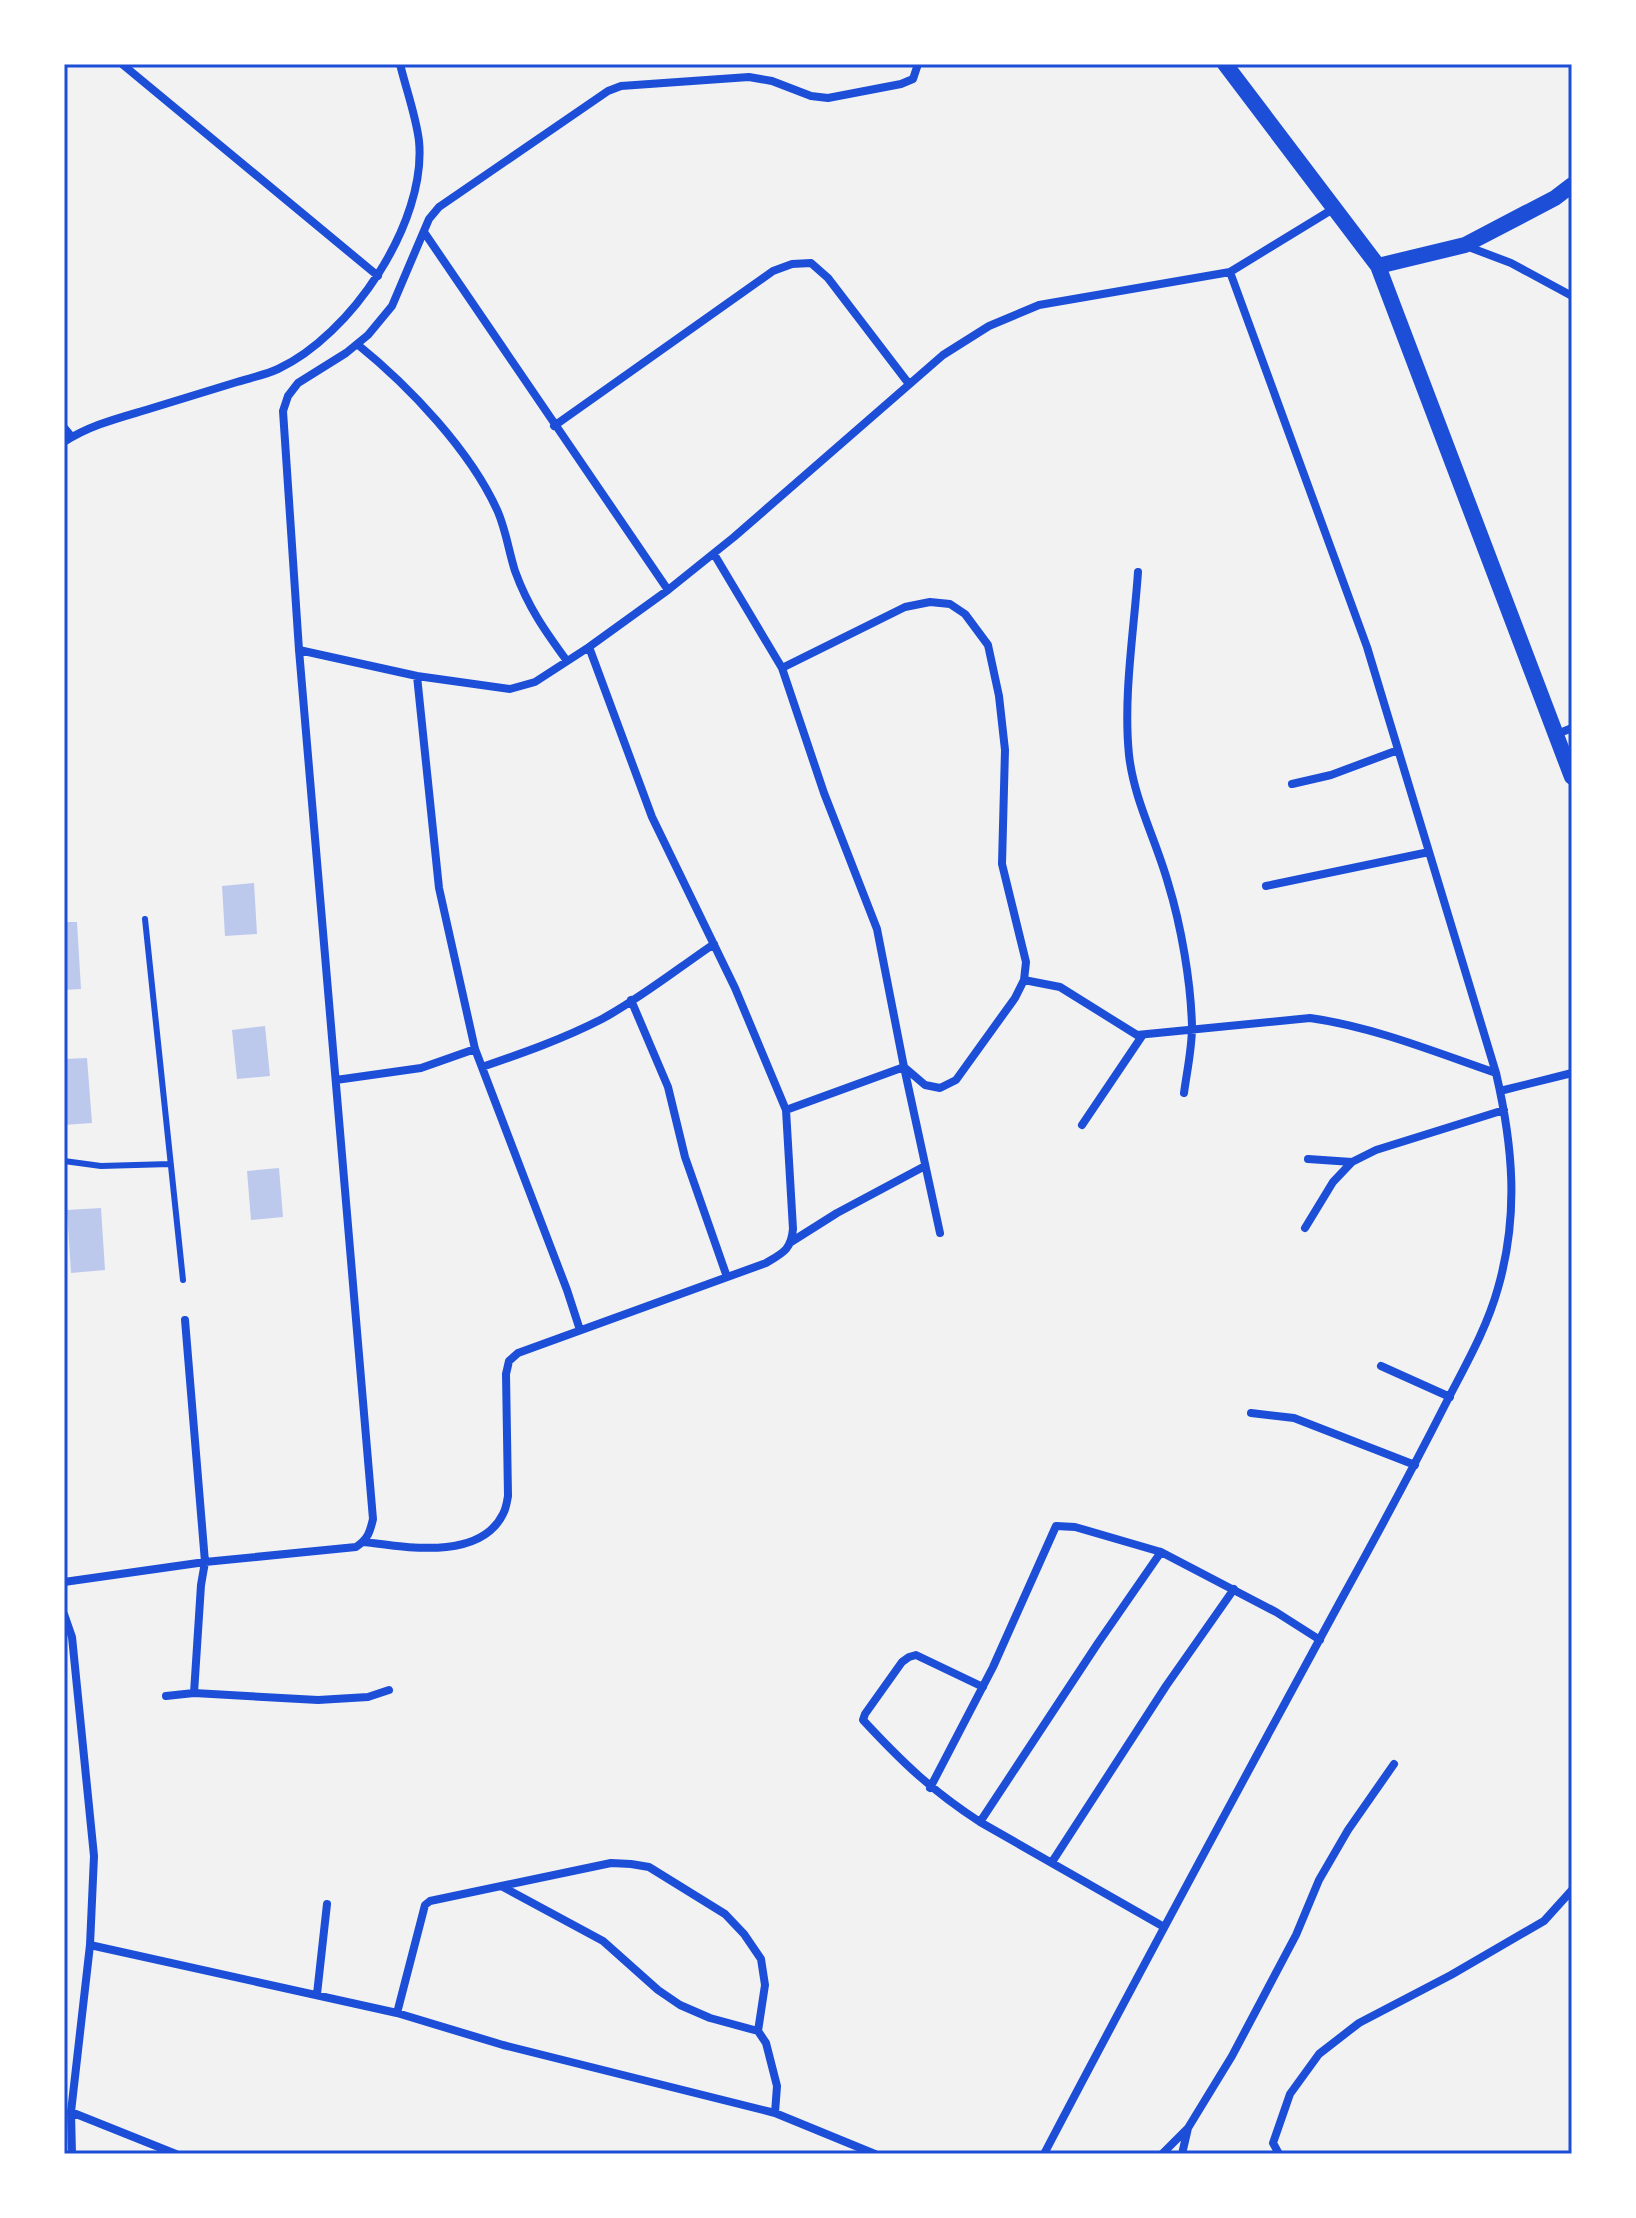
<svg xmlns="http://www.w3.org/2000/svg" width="1636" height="2218" font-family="'Crimson Pro',serif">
	<rect width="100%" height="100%" fill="#f2f2f2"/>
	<path fill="#bdc9ec" d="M254,883l3,51 -32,2 -3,-50z
		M64,922h13l4,67 -17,1z
		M265,1026l5,50 -33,3 -5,-49z
		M87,1058l5,65 -28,2v-66z
		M279,1168l4,49 -32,3 -4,-49z
		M101,1208l4,62 -34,3 -4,-63z"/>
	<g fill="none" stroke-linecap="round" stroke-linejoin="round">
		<path stroke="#1d4ed8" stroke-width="6" d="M64,426l9,11
			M145,919l38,361
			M64,1161l37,5 69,-2"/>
		<path stroke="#1d4ed8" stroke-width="8" d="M122,64l256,212
			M424,232l244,358
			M1466,246l45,17 61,33
			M357,344c52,42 114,107 141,168 8,19 11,40 17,59 13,36 30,60 52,90
			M554,426l219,-155 19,-7 19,-1 17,15 81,106
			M64,442c26,-17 55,-24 85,-33 29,-9 58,-18 88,-27 13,-4 28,-7 41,-13 72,-33 149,-146 141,-228 -3,-25 -13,-52 -19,-77
			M714,554l68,114 42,125 53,136 27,138 36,166
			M1138,572c-4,59 -15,124 -9,183 5,45 27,85 39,128 13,42 23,99 24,144 0,21 -5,44 -8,66
			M299,650l118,26 93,13 25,-7 54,-35 79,-57 66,-53 209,-182 46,-29 50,-21 191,-33 103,-63
			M782,668l123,-61 25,-5 20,2 15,10 23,31 11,51 6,54 -3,114 24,98 -2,18 -9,18 -59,82 -16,8 -15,-3 -21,-18 -118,43
			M417,676l22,212 36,161 92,241 13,40
			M1557,734l15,-6
			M1292,784l39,-9 67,-25
			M1266,886l163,-34
			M1024,980l36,7 77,48 173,-17c64,9 125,34 186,55
			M631,1000l37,87 17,70 42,120
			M482,1067c41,-14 81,-28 120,-48 39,-21 75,-50 112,-75
			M336,1080l85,-12 54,-19
			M1500,1091l72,-18
			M1082,1125l60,-89
			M1308,1159l44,3
			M1305,1228l28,-46 19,-20 24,-12 128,-40
			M791,1242l46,-29 88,-47
			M185,1320l20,242 -4,23 -7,108
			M1381,1366l69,31
			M1251,1413l43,5 121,47
			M364,1542c41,5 116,19 139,-28 3,-5 4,-12 5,-18l-2,-122 3,-13 9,-8 248,-90c17,-10 25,-13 27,-34l-7,-119 -51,-122 -83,-171 -63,-170
			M64,1582l141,-20 151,-15c12,-8 14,-15 17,-28l-74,-869 -16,-239 5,-15 10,-13 48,-30 22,-18 24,-29 37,-87 10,-12 169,-116 13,-5 128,-9 23,4 39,15 17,2 73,-14 12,-5 5,-15
			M64,1614l8,23 22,219 -4,89 -19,167 1,42
			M983,1687l-67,-32 -7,2 -7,5 -37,52 -2,6c39,42 69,71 117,102l184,105
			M166,1696l28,-3 124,7 50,-3 21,-7
			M930,1788l63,-121 63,-141 19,1 86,25 115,60 44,28
			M980,1822l118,-179 63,-91
			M1052,1862l114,-176 68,-97
			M503,1887l100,54 55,49 22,15 30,13 48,13 8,12 11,43 -2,27
			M90,1945l307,68 106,32 272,68 100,41
			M317,1994l10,-90
			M397,2013l28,-108 5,-4 181,-38 20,1 18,3 76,47 19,20 17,25 4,26 -7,46
			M71,2112l105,42
			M1044,2154c97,-185 197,-370 297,-554 36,-65 71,-130 105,-197 19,-37 41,-75 52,-115 21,-73 15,-142 -2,-215l-129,-426 -137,-375
			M1162,2154l26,-26
			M1182,2154l6,-26 44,-72 64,-121 23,-55 29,-50 46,-66
			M1279,2154l-6,-11 17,-49 29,-40 40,-31 92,-48 93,-54 28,-31"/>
		<path stroke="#1d4ed8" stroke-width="16" d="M1225,64l153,202 194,511
			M1378,266l87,-21 90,-47 17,-13"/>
	</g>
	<rect width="1636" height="2218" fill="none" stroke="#ffffff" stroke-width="132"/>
	<rect x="66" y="66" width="1504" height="2086" fill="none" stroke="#1d4ed8" stroke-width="3"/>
</svg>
